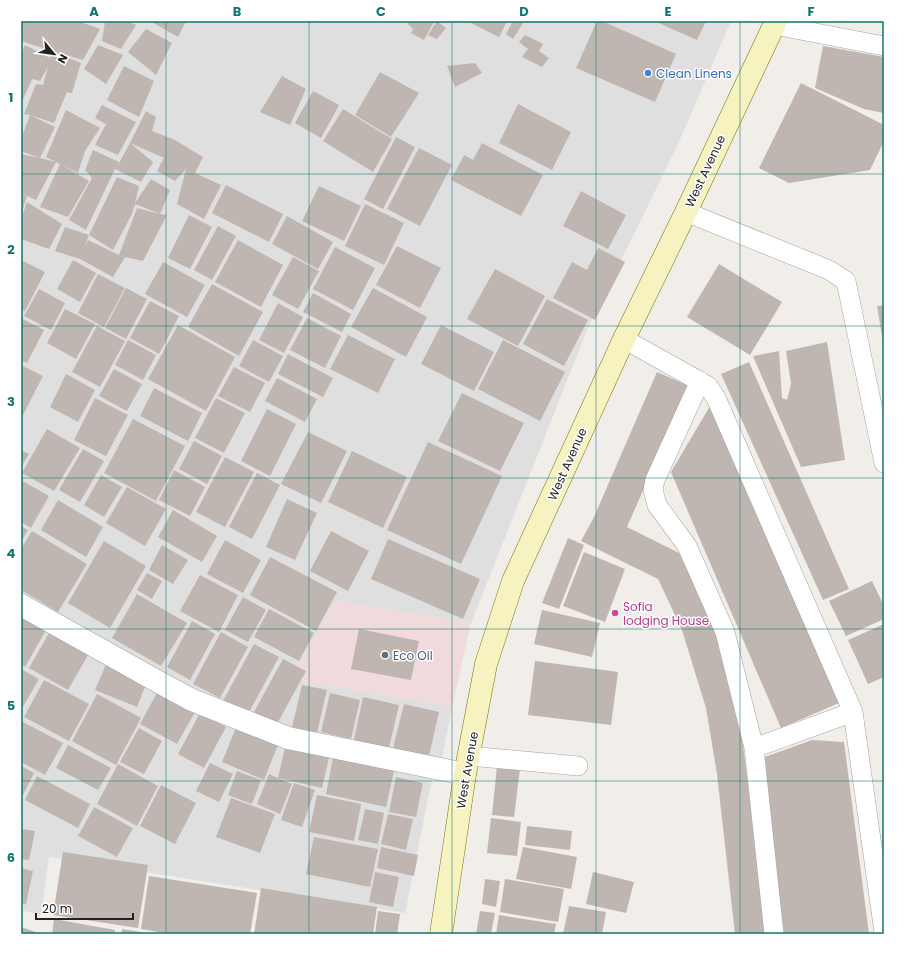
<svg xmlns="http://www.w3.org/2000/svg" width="905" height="955" font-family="Poppins,sans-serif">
	<rect width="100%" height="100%" fill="#f1ede9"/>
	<path fill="#dfdfdf" d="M21,21h710l-53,123 -90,184 -117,295 -135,-22 -45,78 161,28 -11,57 -160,-34 -122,-59 -138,-75z
		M21,608l252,137 160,29 -28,139 -356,-56 -8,58 -20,-5z"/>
	<path fill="#f0dadc" d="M336,601l135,22 -19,84 -161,-28z"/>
	<path fill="#bfb6b2" d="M21,21h57l22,8 -17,31 -31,-9 29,12 -9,30 -5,-1 -13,31 -24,-8 25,12 -15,31 16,4 -20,38 -15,-7v-39l18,4 -18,-7v-12l9,-24 -6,-1 12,-30 7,1 5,-18 -8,14 -8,-2 -11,25v-50l4,-9 25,13 2,-7 -31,-10 2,-4 -2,-1z
		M105,21h22l9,4 -15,24 -19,-8z
		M150,21h36l-8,16z
		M409,21h24l1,1 -10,18 -13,-7 2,-4 -5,-5z
		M437,21l9,7 -9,11 -9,-4z
		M467,21h40l-8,16z
		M513,21h6l4,2 -10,16 -7,-5z
		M597,21h5l74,33 -21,48 -79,-34z
		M654,21h52l-9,19z
		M146,29l26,14 -16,32 -28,-23z
		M525,35l18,9 -4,7 10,7 -7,9 -20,-10 6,-8 -9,-7z
		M98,45l25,10 -17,29 -22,-15z
		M823,46l61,11v56l-20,-4 -49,-21z
		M475,63l7,10 -27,14 -8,-21z
		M124,66l30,15 -15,36 -32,-17z
		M380,72l39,21 -28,44 -36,-22z
		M282,76l24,13 -16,36 -30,-13z
		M801,83l83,42v16l-14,29 -81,13 -30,-15z
		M313,91l26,14 -18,33 -26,-15z
		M518,104l53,28 -19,38 -53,-27z
		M102,105l34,17 -18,33 -23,-10 11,-21 -11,-6z
		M343,109l49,30 -19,33 -50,-31z
		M66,110l34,18 -15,23 -7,22 -16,-8 27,16 -21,36 -28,-10 20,-43 -14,-7z
		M146,111l10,6 -4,14 23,9 28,17 -8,16 26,12 -17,34 -27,-15 9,-35 -11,12 -18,-10 7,-13 -34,-15z
		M396,137l19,10 -32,62 -19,-10z
		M130,143l23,19 -12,20 -26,-13 -29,61 -17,-10 23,-42 -7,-8 8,-20 26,12 -2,5z
		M482,143l61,32 -22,41 -70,-36 13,-25 9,5z
		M419,148l33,17 -32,61 -33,-17z
		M117,177l22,9 -4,17 16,-24 19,11 -10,24 7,1 -24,46 -18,-4 -12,20 -33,-18 -25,-8 10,-24 24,8 -5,13 4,-8 31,15 18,-47 23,6 -25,-10 -3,10 -19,36 -24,-15z
		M226,185l57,29 -14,28 -57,-29z
		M319,186l42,20 -17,35 -42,-20z
		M581,191l45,24 -18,34 -45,-23z
		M21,194l6,2 -6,19z
		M27,202l35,22 -13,25 -28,-10v-20z
		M365,204l39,19 -20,42 -39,-19z
		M189,215l23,12 -22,42 -22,-11z
		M287,216l46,26 -15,27 -46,-25z
		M218,226l18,10 -24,44 -18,-10z
		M238,240l45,25 -22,42 -46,-25z
		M397,246l44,22 -21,40 -44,-23z
		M335,247l40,21 -22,42 -40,-21z
		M598,248l27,14 -30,58 -42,-22 19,-36 15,8z
		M293,257l26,14 -21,38 -26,-14z
		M21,260l24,12 -20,39 -4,-2z
		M73,260l23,13 -16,29 -23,-13z
		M163,262l42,23 -18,32 -42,-23z
		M719,264l63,38 -32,53 -63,-38z
		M495,269l50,27 -27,50 -51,-27z
		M98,274l27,14 -21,39 -26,-14z
		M212,284l51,28 -24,44 -51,-29z
		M126,288l21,11 -21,40 -21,-11z
		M373,288l54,29 -21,40 -55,-30z
		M39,289l26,14 -14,27 -27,-14z
		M313,293l38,21 -9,18 -39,-20z
		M547,299l41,21 -24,46 -41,-22z
		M150,301l29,15 -20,38 -29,-16z
		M278,303l25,14 -19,36 -25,-13z
		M884,305v37h-1l-6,-36z
		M65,309l30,15 -19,35 -29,-16z
		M21,318l23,12 -17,33 -6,-3z
		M307,318l34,18 -16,32 -35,-18z
		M178,325l57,32 -29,54 -58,-32z
		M441,325l53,27 -20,39 -53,-27z
		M97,326l28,15 -25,46 -28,-15z
		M348,335l47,24 -17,34 -48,-24z
		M128,340l28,15 -13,25 -28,-15z
		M253,340l30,16 -14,26 -30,-16z
		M503,340l62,32 -25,49 -62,-32z
		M827,342l18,118 -44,7 -48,-111 26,-5 3,47 5,2 4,-16 -5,-33z
		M288,354l45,24 -10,19 -45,-23z
		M749,362l100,227 -26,11 -102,-226z
		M21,365l22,11 -22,43z
		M234,367l31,16 -15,29 -32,-16z
		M114,369l28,15 -15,27 -28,-15z
		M657,372l32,14 -62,141 52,26 33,67 25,77 30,237h-32l-18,-160 -11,-66 -24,-78 -24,-51 -77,-38 13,-24z
		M66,374l29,16 -17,32 -28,-15z
		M277,378l40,21 -12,23 -40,-21z
		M154,388l48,25 -14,28 -48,-25z
		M462,393l62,30 -24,48 -62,-30z
		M95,398l33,17 -22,41 -32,-16z
		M216,398l29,15 -21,40 -29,-15z
		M713,401l126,302 -58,25 -110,-256z
		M267,409l29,15 -26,52 -29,-15z
		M133,419l52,27 -29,55 -52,-28z
		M47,429l33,19 -26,43 -32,-18z
		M308,432l39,19 -26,52 -40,-19z
		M194,441l28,15 -15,28 -28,-15z
		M428,442l74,34 -41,88 -74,-34z
		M83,449l21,12 -24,41 -21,-12z
		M21,450l8,4 -8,13z
		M352,451l55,26 -24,51 -55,-26z
		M225,457l29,15 -29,55 -29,-15z
		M174,470l31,17 -15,29 -31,-16z
		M257,473l23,12 -28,54 -23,-12z
		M101,475l21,12 -18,30 -20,-12z
		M21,480l28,16 -18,32 -10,-6z
		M127,487l39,22 -21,37 -39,-23z
		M287,499l30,14 -22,47 -29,-13z
		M58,500l45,27 -17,30 -45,-27z
		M173,510l44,26 -15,26 -44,-25z
		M21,526l7,4 -7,12z
		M32,531l55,33 -29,48 -37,-22v-41z
		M331,531l38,20 -21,40 -38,-20z
		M568,538l16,7 -25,64 -17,-6z
		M388,539l92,40 -17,40 -92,-40z
		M225,540l36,20 -18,33 -36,-19z
		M104,541l42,25 -36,62 -42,-25z
		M162,545l26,15 -15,24 -24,-14z
		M584,552l41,17 -20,53 -42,-16z
		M270,557l67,35 -21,39 -66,-36z
		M147,573l15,8 -10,18 -15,-9z
		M200,575l38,20 -19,37 -39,-21z
		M872,581l12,25v13l-38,17 -17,-35z
		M137,594l50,29 -26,43 -49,-28z
		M243,597l23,13 -18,32 -23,-12z
		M21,607l29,16 -25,44 -4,-3z
		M269,609l45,24 -15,28 -45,-24z
		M542,610l58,13 -8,34 -58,-13z
		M192,621l23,13 -25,46 -23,-13z
		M884,624v53l-16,7 -20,-44z
		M53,626l39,22 -24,42 -39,-22z
		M359,629l60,12 -8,39 -60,-11z
		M221,632l27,15 -28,51 -27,-14z
		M254,644l25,13 -31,57 -25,-13z
		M283,659l23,12 -29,53 -23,-12z
		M535,661l83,11 -7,53 -83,-10z
		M107,662l41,17 -11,28 -42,-17z
		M21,669l18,10 -18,31z
		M44,680l45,24 -20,37 -45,-24z
		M302,685l25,5 -10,43 -25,-6z
		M158,691l37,21 -18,32 -37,-20z
		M330,693l30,7 -9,39 -30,-7z
		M97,694l44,24 -25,47 -44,-24z
		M363,697l36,8 -11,47 -35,-8z
		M404,704l35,8 -10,44 -36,-8z
		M200,713l26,14 -22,41 -26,-14z
		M21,721l42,22 -18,32 -24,-13z
		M237,725l42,17 -15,38 -42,-18z
		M139,728l23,13 -18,33 -24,-12z
		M812,740l32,2 25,192h-85l-22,-176z
		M286,743l44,10 -8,35 -44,-10z
		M68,745l43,23 -13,22 -42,-22z
		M333,758l61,13 -8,36 -60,-13z
		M210,763l23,11 -14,28 -23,-11z
		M118,764l40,22 -21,40 -40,-22z
		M21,766l13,7 -11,22 -2,-1z
		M497,766l23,3 -6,48 -22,-2z
		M237,771l24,9 -9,24 -24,-9z
		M269,774l23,10 -12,30 -23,-10z
		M37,776l53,28 -12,24 -53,-28z
		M396,777l27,6 -7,34 -27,-5z
		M294,783l21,7 -13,37 -21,-7z
		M161,785l35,18 -21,41 -35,-18z
		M317,795l44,9 -7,37 -45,-9z
		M231,798l44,16 -15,39 -44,-16z
		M94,807l39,21 -16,29 -39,-21z
		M365,809l19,4 -6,31 -20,-4z
		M388,814l25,5 -7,31 -25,-6z
		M491,818l30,4 -4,34 -30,-3z
		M527,826l45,5 -2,19 -45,-5z
		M21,829l14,2 -6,29 -8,-1z
		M314,837l64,12 -8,38 -64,-13z
		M381,847l37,8 -4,21 -37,-8z
		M523,847l54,10 -6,32 -55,-10z
		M63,852l85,13 -10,63 -85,-13z
		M21,868l12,3 -7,33 -5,-1z
		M375,872l24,5 -6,30 -24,-5z
		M593,872l41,10 -8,31 -40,-9z
		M149,876l108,17 -7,41h-79l-30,-5z
		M485,879l15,2 -4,26 -14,-3z
		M505,879l59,10 -6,33 -58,-10z
		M261,888l116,19 -4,27h-119z
		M569,906l37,6 -4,22h-39z
		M378,911l22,3 -3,20h-22z
		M480,911l15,2 -4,21h-15z
		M499,915l57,9 -2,10h-58z
		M54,919l61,11v4h-63z
		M21,927l21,7h-21z
		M122,929l25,4 -1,1h-25z"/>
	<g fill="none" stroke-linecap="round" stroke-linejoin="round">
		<g stroke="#a3a3a3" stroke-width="20">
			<path id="lane" d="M774,25l110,21
				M686,212l143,58 17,11 38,182
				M624,339l84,47 8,12 137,314 31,220
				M700,381l-45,99 -2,10 4,15 30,41 38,86 29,116 20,186
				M754,748l99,-36
				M469,756l109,10"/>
		</g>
		<g stroke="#a3a3a3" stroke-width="23">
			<path id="street" d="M21,605l143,80 28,15 96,38 177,36"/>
		</g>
		<g stroke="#76740b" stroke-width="23">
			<path id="secondary" d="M441,934l24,-160 21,-110 27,-83 111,-242 62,-127 90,-191"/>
		</g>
		<use href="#lane" stroke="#fff" stroke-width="19"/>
		<use href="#street" stroke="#fff" stroke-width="22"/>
		<use href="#secondary" stroke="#f7f3c1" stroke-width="22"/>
	</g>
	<path fill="none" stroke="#0f766e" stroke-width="1" stroke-opacity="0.55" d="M166,21v913M309,21v913M452,21v913M596,21v913M740,21v913M21,174h863M21,326h863M21,478h863M21,629h863M21,781h863"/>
	<circle fill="#3f7fe0" stroke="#fff" stroke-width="1.5" cx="648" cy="73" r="4"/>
	<circle fill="#d1479c" stroke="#fff" stroke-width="1.5" cx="615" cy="613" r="4"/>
	<circle fill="#5c6f8a" stroke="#fff" stroke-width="1.5" cx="385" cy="655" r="4"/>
	<g text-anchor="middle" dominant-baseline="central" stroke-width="3" stroke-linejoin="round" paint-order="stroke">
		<g font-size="12" fill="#366cbe" stroke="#fff" text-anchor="start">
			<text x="656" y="73">Clean Linens</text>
		</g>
		<g font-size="12" fill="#222" stroke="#fff">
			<text transform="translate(705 171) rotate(-65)">West Avenue</text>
			<text transform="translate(567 464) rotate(-66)">West Avenue</text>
			<text transform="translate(467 770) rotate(-80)">West Avenue</text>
		</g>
		<g font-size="12" fill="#b23c85" stroke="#fff" text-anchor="start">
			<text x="623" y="606">Sofia<tspan x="623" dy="14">lodging House</tspan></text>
		</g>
		<g font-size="12" fill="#4e5e75" stroke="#fff" text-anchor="start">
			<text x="393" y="655">Eco Oil</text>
		</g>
	</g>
	<rect width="905" height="955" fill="none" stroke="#ffffff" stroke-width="44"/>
	<g transform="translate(54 54) rotate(119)" stroke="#ffffff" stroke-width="3" paint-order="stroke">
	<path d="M0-3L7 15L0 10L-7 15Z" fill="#222222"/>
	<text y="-6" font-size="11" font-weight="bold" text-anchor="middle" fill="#222222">N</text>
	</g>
	<path d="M36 913v6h97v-6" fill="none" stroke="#222222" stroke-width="2"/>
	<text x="42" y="913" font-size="12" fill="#222222" stroke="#ffffff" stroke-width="3" paint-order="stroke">20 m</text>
	<rect x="22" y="22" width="861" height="911" fill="none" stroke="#0f766e" stroke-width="1.5"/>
	<g font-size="13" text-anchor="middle" font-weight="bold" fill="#0f766e">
		<text x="94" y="16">A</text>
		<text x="237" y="16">B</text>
		<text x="381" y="16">C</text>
		<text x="524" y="16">D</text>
		<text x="668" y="16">E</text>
		<text x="811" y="16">F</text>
		<text x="11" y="102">1</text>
		<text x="11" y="254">2</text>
		<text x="11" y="406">3</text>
		<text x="11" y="558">4</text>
		<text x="11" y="710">5</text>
		<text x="11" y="862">6</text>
	</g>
</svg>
